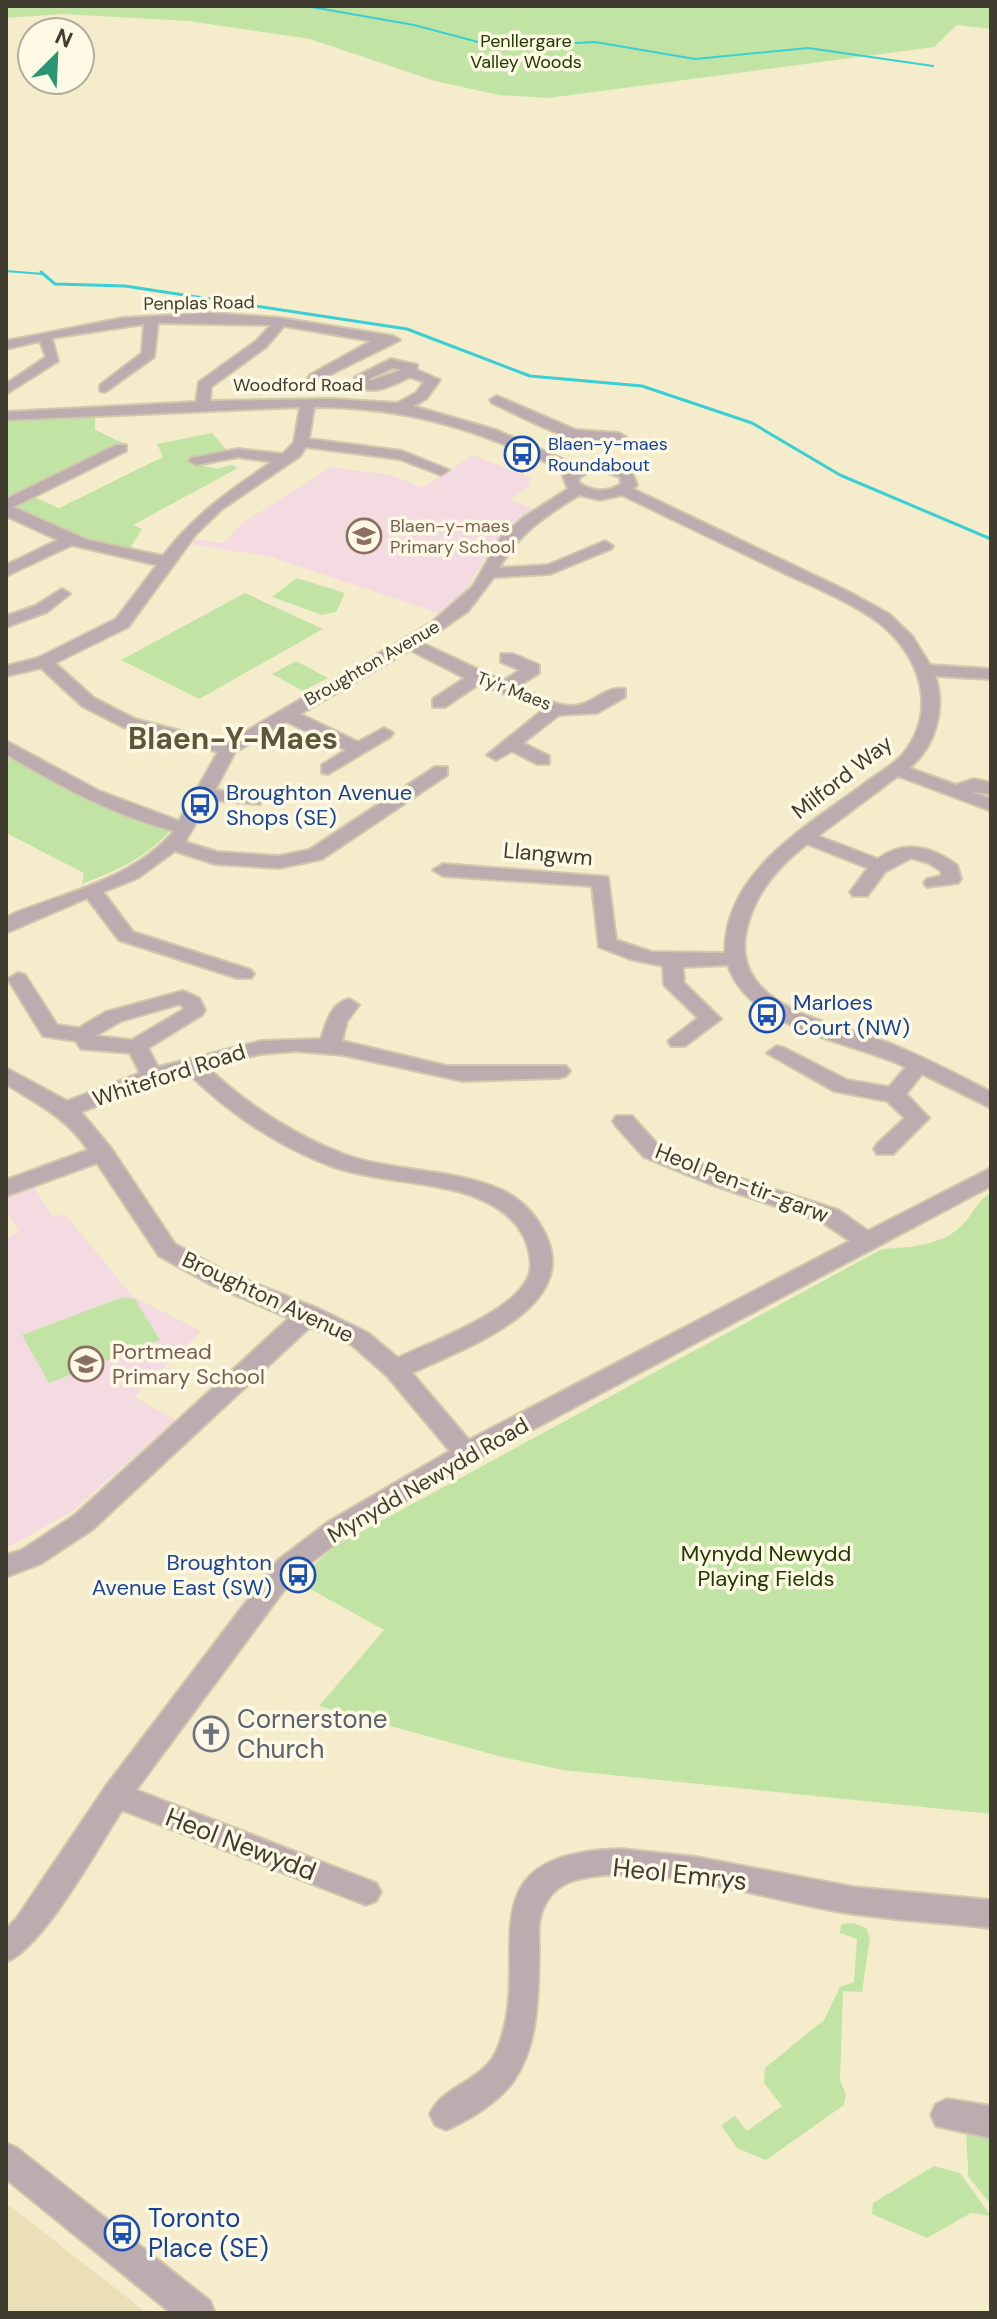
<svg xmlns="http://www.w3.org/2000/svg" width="997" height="2319" font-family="'DM Sans',sans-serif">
	<rect width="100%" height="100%" fill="#f5eccb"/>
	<path fill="#eadfb7" d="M6,2203l141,110h-141z"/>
	<path fill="#f4dae1" d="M473,455l58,23 -3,10 -19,11 23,9 -32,26 -34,56 -25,24 -170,-57 -80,-13 5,-5 27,4 18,-19 90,-57 60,8 31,13z
		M34,1187l19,30 12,-3 67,82 69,35 -67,66 42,23 -105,92 -65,36v-310l13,-6 -13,-20v-16z"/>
	<path fill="#c1e4a4" d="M6,6h985v23l-34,-4 -23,22 -386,51 -49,-3 -64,-14 -125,-42 -122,-18 -126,-7 -56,4z
		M95,416v14l28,13 -117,57v-80z
		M212,433l14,16 -38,13 29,7 14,-4 7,3 -105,57 9,4 -15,24 -26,-5 -87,-37 1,-6 17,-9 27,12 104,-51 -6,-13z
		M297,578l48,15 -9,19 -14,3 -50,-18z
		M245,593l78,36 -124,70 -78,-39z
		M296,661l32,17 -25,13 -31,-17z
		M6,755l86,47 77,29 -2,3c-25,26 -52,37 -85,50l2,-11 -78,-40z
		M991,1193v621l-428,-44 -61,-13 -183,-51 65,-76 -88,-49 39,-35 547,-297c30,-2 63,-3 84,-28 9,-11 12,-21 25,-28z
		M123,1297l12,2 25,41 -111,43 -27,-48z
		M853,1923l13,5 4,10 -8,54 -19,-1 -3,89 6,15 -2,10 -78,55 -29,-12 -16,-23 14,-9 12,15 35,-25 -18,-23 1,-15 59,-48 16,-33 14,-5 3,-43 -17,-6 1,-9z
		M991,2129v76l-23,-29c1,-14 -3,-29 -1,-41l6,-5z
		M934,2166l26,7 31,43 -20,-3 -44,25 -55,-24 1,-11z"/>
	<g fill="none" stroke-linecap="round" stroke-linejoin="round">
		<path stroke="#39cfd4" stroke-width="2" d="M306,6l108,19 83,22 98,-5 100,17 113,-11 125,18
			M6,271l37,3"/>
		<path stroke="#39cfd4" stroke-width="3" d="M41,272l14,12 70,2 282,43 123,47 112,10 110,37 88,52 151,64"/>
		<g stroke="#d1c9ac" stroke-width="4">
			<path id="minor" d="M212,313l68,5 113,18 7,4 -85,42 -7,-4 2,-3 61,-34 -87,-15 -18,21 -55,40 -1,14 121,-2 66,4 19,-10 8,-11 -14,-5c-17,8 -37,20 -54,8l-1,-8 36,-18 26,6v5l23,10 -14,19 -13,7 83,24 82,36 30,-4 24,10 5,13 -4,4 214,102 42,23 23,22 18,29 61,4v10l-56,-3c11,31 1,71 -26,92l47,17 18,-6 17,4v11l-19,-2 19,7v12l-93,-35 -80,60 60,23c26,-20 54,-12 79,6l4,14 -3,4 -31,4 -3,-4 3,-4 14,-3v-5l-12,-8 -18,-5 -26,14 -18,24h-14l-3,-4 18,-24 -61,-24c-28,22 -51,47 -60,83 -21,82 91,96 144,117 35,14 67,31 100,48v16l-69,-34 -16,20 23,24 -36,36h-16l-3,-5 3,-5 28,-26 -18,-17 -53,-10 -67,-38 10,-7 7,2 63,32 42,7 17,-20c-55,-26 -157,-37 -178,-102l-45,2 1,16 37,36 -36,27h-14l-3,-5 30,-23 -34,-33 -1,-19 -33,-7 -31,-12 -7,-61 -149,-10 -10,-6 10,-6 165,13 8,63 36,12 73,1c-1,-82 82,-126 140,-170 12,-9 29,-18 38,-29 36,-44 17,-100 -25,-132 -27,-20 -62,-34 -92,-48 -54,-26 -109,-52 -164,-79l-22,5 -21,-5c-34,21 -60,38 -80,73l49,-3 57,-24 8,5 -2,3 -61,25 -56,3 -26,34 -46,32 81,38 17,-11 -19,-8v-8h12l26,11v8l-22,14c16,6 38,19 55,19 19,0 34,-21 53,-17v8l-28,16 -38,2 -36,28 26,13v8h-12l-25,-13 -16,9 -9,-5 57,-46 -65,-25 -34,23h-12v-8l32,-21 -55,-28 -110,64 58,28 26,-14 9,5 -3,4 -62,37 -6,-1v-8l24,-15 -59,-28 -52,30 -20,38 45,6v8l-51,-4 -24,42 32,10 62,4 30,-6 126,-83h12v8l-125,84 -43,9 -64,-4 -40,-13 -37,27 -35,14 30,40 118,38 3,4 -3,4h-14l-118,-38 -32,-42 -81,35v-15l9,-5c54,-21 121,-36 159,-82 -61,-16 -115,-45 -168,-77v-13l93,50 80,30 39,-69 -95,-25 -41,-21 -41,-38 -35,8v-10l32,-8 78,-39 41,-54 -85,-20 -66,31v-11l52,-25 -52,-24v-17l110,-54h10v6l-113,56 75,33 75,16c31,-41 67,-66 109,-94l-34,-5 -42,8 -7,-4 2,-3 47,-9 45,5 11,-12 6,-35 -294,13v-8l190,-10 3,-20 57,-41 15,-16 -113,-2 -4,34 -49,35 -5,-1v-6l42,-32 2,-29 -92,14 6,23 -52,33v-10l40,-27 -6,-16 -34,8v-8l117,-23zM393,368l9,2 -32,11 -1,-2zM314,407c97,0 167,24 253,65l-4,4 5,13 -44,28 -23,20 -28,49 -42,37 -205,120 -91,-24 -41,-21 -39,-35 73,-36 68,-93 26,-25 78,-53 6,-9 93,12 42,16 8,-5 -47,-19 -93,-12zM588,472h18l14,5 1,7c-14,9 -28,8 -42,-1v-5z
				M497,396l79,34 43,3 7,4c-29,24 -104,-21 -134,-34l-2,-3z
				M62,589l8,5 -23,18 -41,15v-11l29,-10z
				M18,973l7,2 32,50 22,3 27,-16 77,-21 16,7 6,12 -3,5 -54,33 10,19 103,-26 60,-2c5,-16 10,-36 28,-40l10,6 -12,16 -5,20 105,25h119l4,5 -4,5 -7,2 -96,3 -120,-26 -48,-4 -34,3 -55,12c40,38 85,68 137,88 49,18 104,14 154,34 23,9 40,27 50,50 31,72 -86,111 -135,135l57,67 381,-199 -28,-19 -112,-38 -66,-27 -28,-31 -3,-5 3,-5h16l28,31 66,27 112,36 30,21 123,-63v18l-516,274 -129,76 -50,38 -160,216 240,93 5,9 -5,9 -10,4 -244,-95c-24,37 -78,137 -116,152v-33l10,-10 90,-133 172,-226 50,-38 122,-71 -63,-75 -35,-31 -42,-18 -217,202 -53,35 -34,13v-22l16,-5 53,-35 214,-197 -77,-33 -53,-29 -62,-93 -91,33v-16l82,-30c-21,-32 -50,-46 -82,-66v-16l61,33 73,-28 -10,-20 -49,-4 -5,-8 -33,-5 -35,-57zM180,1004l4,5 -3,2 -49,29 -37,-4 26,-15zM187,1072c41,40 87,72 141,93 44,16 91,15 136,28 25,8 50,21 61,46 4,10 8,25 4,36 -12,36 -98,67 -131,83l-30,-25 -51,-25 -89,-35 -53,-29 -64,-96 -30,-36z
				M621,1849l75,8 157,30 138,13v28c-52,-6 -105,-8 -156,-17 -72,-13 -181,-48 -251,-33 -19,3 -34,13 -41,31 -6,13 -4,29 -4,42 -1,43 0,93 -25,129 -14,21 -45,40 -68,50l-11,-5 -5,-11c12,-28 53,-33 66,-62 42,-93 -42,-198 125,-203z
				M947,2099l44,7v32l-55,-12 -5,-11 5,-11z
				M6,2143l11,5 193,153 5,12h-44l-165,-134z"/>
		</g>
		<use href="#minor" fill="#bcabaf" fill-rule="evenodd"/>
	</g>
	<defs>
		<g id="bus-ring" transform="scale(1.8)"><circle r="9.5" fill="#fef9e5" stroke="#1a4fb4" stroke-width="1.5"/><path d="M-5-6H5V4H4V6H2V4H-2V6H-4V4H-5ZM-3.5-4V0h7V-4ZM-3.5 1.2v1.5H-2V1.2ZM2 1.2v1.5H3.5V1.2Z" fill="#1a4fb4"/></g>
		<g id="school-ring" transform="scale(1.8)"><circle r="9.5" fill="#fef9e5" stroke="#8d6e63" stroke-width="1.5"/><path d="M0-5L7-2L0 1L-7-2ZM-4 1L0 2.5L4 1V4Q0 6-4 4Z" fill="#8d6e63"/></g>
		<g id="church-ring" transform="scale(1.8)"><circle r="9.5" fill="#fef9e5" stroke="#6b7280" stroke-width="1.5"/><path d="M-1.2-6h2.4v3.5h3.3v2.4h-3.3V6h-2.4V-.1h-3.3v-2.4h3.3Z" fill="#6b7280"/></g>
	</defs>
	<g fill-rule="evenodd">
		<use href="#bus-ring" x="522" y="454"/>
		<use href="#school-ring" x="364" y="536"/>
		<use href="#bus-ring" x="200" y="805"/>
		<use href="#bus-ring" x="767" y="1015"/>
		<use href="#school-ring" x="86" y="1364"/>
		<use href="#bus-ring" x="298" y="1575"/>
		<use href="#church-ring" x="211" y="1734"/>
		<use href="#bus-ring" x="122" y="2233"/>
	</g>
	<g text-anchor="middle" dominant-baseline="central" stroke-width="7" stroke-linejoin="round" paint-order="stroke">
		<g font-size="18" fill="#203a00" stroke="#fef9e5">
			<text x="526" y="41">Penllergare<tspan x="526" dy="21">Valley Woods</tspan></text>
		</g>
		<g font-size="18" fill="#403d30" stroke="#fef9e5">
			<text transform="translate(199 303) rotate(-1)">Penplas Road</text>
			<text x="298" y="385">Woodford Road</text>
			<text transform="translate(372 663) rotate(-30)">Broughton Avenue</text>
			<text transform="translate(514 691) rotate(21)">Ty'r Maes</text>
		</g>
		<g font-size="18" fill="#164399" stroke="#fef9e5" text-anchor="start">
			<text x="548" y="444">Blaen-y-maes<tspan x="548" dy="21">Roundabout</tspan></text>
		</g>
		<g font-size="18" fill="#785e54" stroke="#fef9e5" text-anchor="start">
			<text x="390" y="526">Blaen-y-maes<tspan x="390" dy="21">Primary School</tspan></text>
		</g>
		<g font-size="22" fill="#403d30" stroke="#fef9e5">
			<text transform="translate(842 777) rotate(-38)">Milford Way</text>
			<text transform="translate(548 854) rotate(5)">Llangwm</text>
			<text transform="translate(169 1075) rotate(-18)">Whiteford Road</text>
			<text transform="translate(742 1183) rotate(21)">Heol Pen-tir-garw</text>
			<text transform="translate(268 1297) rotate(25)">Broughton Avenue</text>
			<text transform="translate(428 1480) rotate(-30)">Mynydd Newydd Road</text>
		</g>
		<g font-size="22" fill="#164399" stroke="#fef9e5" text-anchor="start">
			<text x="226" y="792">Broughton Avenue<tspan x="226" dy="25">Shops (SE)</tspan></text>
			<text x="793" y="1002">Marloes<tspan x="793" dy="25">Court (NW)</tspan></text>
			<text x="272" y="1562" text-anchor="end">Broughton<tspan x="272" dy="25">Avenue East (SW)</tspan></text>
		</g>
		<g font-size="22" fill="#785e54" stroke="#fef9e5" text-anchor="start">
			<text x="112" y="1351">Portmead<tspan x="112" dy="25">Primary School</tspan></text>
		</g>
		<g font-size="22" fill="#203a00" stroke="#fef9e5">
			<text x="766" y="1553">Mynydd Newydd<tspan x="766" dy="25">Playing Fields</tspan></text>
		</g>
		<g font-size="26" fill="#5b616d" stroke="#fef9e5" text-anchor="start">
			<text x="237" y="1719">Cornerstone<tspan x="237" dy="30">Church</tspan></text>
		</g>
		<g font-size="26" fill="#403d30" stroke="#fef9e5">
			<text transform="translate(241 1844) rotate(21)">Heol Newydd</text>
			<text transform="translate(680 1874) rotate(6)">Heol Emrys</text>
		</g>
		<g font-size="26" fill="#164399" stroke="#fef9e5" text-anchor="start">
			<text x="148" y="2218">Toronto<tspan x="148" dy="30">Place (SE)</tspan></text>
		</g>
		<g font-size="30" font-weight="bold" fill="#5e5639" stroke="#fef9e5">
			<text x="233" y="738">Blaen-Y-Maes</text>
		</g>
	</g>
	<rect width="997" height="2319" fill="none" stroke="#403d30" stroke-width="16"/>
	<g transform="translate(56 56) rotate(24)"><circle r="38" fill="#fef9e5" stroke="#b2ae9d" stroke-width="2"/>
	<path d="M0-6L14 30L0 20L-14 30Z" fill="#2a9473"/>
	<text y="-12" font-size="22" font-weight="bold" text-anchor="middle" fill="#403d30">N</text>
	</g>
</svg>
